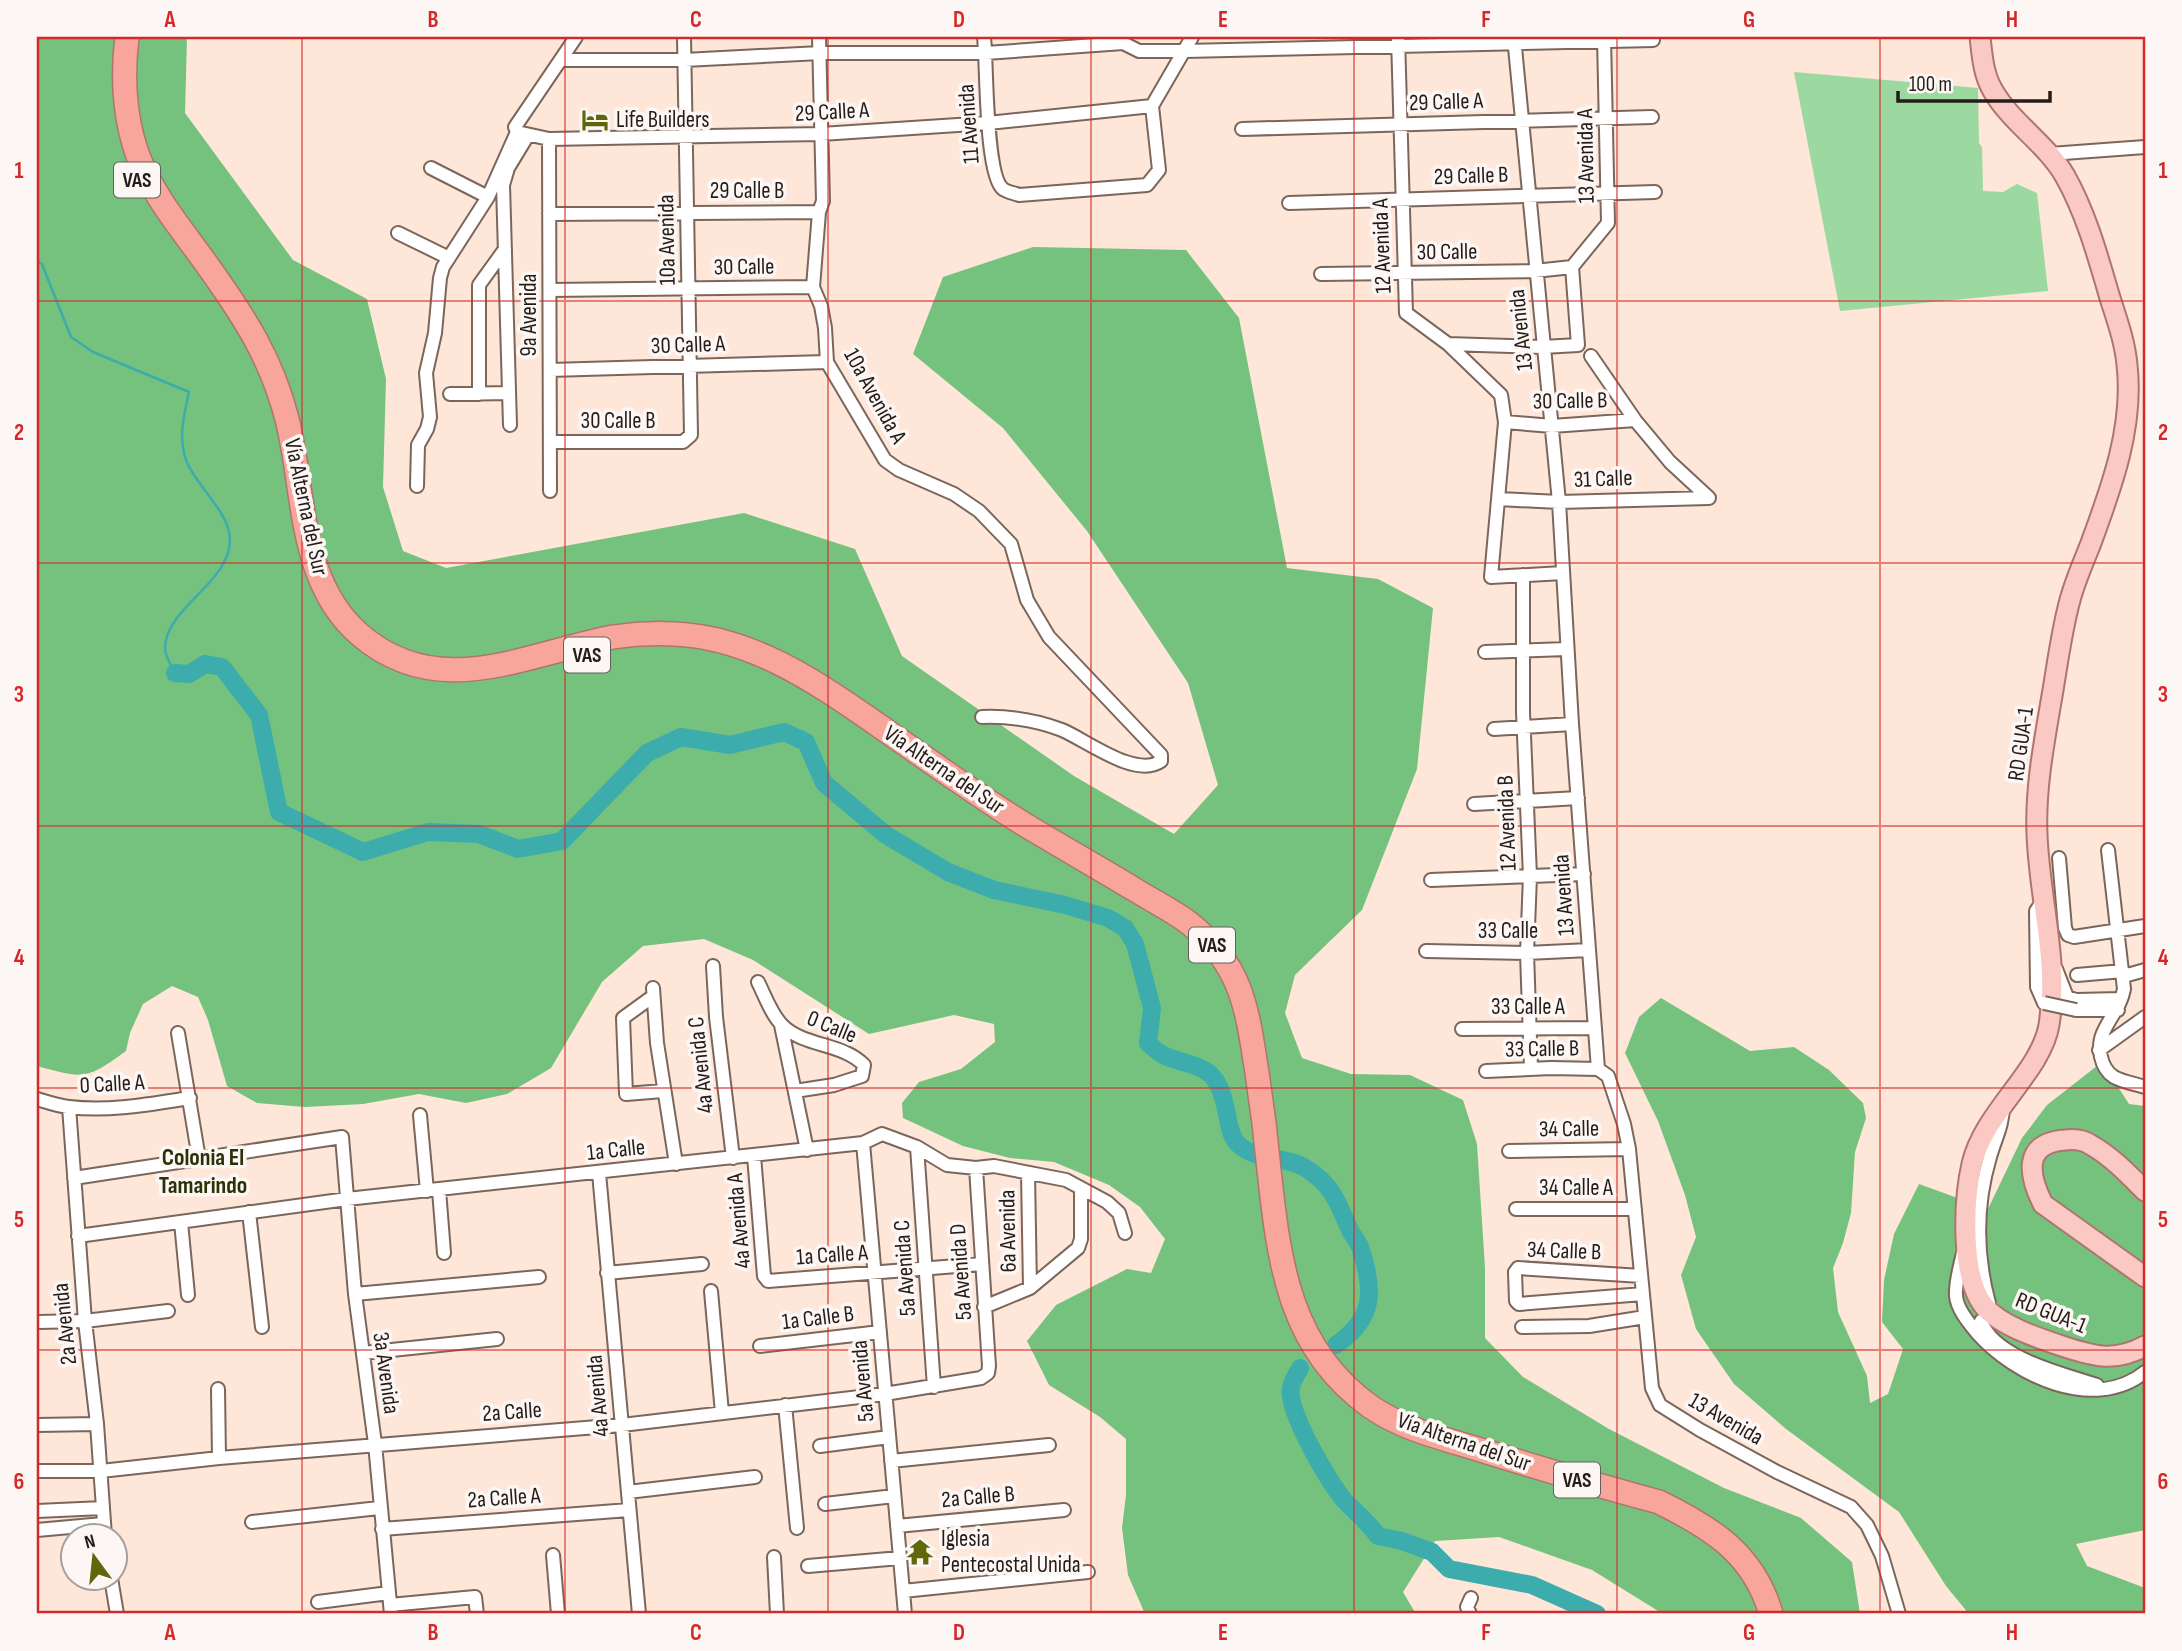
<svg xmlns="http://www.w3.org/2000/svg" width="2182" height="1651" font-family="'Sofia Sans Condensed',sans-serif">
	<rect width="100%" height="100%" fill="#fee6d9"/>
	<path fill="#9cd9a1" d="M1794,72l184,16 1,55 3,4 1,44 20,1 14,-8 20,9 11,98 -208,20z"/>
	<path fill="#75c27e" d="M37,37h150l-2,76 108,147 74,39 19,80 -3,108 20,64 43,17 298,-55 111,36 47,107 172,120 100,58 44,-49 -30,-102 -101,-152 -84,-103 -90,-74 30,-77 90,-30 153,3 53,68 48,250 91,11 55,29 -16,161 -55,141 -67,65 -10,38 17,45 49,16 59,1 53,25 14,44 8,124v70l38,39 86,52 115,59 77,30 51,44 8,52h-197l-71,-44 -93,-33 -64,4 -32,51 13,22h-271l-17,-39 -6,-47 4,-33v-56l-26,-22 -51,-32 -22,-44 29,-36 71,-36 24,4 14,-34 -25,-32 -31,-22 -55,-23 -44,-4 -47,-12 -60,-28 -1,-15 17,-21 42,-13 34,-27 -1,-18 -40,-9 -85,19 -116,-74 -49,-21 -61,7 -41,36 -51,86 -44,26 -41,9 -47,-9 -56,10 -58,3 -48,-4 -30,-17 -19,-66 -10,-23 -26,-11 -29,18 -13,29 -4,18c-40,29 -42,28 -89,15z
		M1661,998l89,53 44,-4 35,23 34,33 3,15 -11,34 -4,61 -8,30 -10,25 5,44 29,64 3,27 18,-9 15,-45 -21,-27 2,-42 10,-46 25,-50 69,25 34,-71 25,-33 55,-43 27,42 16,2v424l-69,14 11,22 58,22v26h-176l-23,-28 -47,-74 -113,-83 -52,-45 -38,-55 -15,-54 15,-38 -11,-42 -27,-74 -33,-68 14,-36z"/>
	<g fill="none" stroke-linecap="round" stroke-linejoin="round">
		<path stroke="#3cacad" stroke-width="2.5" d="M37,261l5,3 29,73 22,15 96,40c-5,23 -11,45 -3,68 9,25 44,52 44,80 0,43 -66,69 -65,109 0,7 7,18 10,24"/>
		<path stroke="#3cacad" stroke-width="18" d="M175,673l14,1 16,-10 17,3 37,48 20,97 84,40 65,-20 51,2 39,15 44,-8 85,-88 34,-16 49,8 54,-13 22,10 18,41 62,52 62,37 46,18 71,15 43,13 17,10 10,16 17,64 -4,35c5,5 11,10 17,13 13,6 34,8 45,18 20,19 14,55 27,69 18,19 49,12 70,26 27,18 29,31 42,59 3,7 8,12 11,19 14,42 16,70 -24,98
			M1300,1368c-3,6 -8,13 -9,20 -5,22 38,94 53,112 12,13 23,21 34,36l24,5 30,11 17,17 83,16 65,29"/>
		<g stroke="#7b665b" stroke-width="16">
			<path id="street" d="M576,37l-61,90 2,5 32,7 272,-5 167,-11 164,-17
				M819,37l4,164 -4,11 -6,75 8,19 4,22 2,34 58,98 14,10 55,24 25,17 32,33 16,56 22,37 112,118v6c-25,18 -75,-21 -99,-31 -26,-10 -52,-14 -80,-13
				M984,37c3,26 1,138 19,152 4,3 11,4 16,6l128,-10 12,-15 -7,-64 40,-69
				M1398,37l8,276 42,31 53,51 4,27 -14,155 72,-4
				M1514,37l45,465 13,222 26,345 10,7 16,48 5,25 23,239 8,17 40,25 77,42 74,35 16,18 15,31 17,58
				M561,60h123l136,-7h166l137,-10 16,8h46l468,-11
				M1242,129l410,-12
				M549,139l1,352
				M2050,154l95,-7
				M431,168l57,29
				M1289,203l366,-11
				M549,214l270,-2
				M398,233l51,25
				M1321,274l214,-3 37,-4
				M550,290l263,-3
				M1448,344l95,3 35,-2 -6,-78 36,-44 -4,-186
				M1591,356l44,64 35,42 39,36
				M550,370l277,-8
				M450,394l59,-1
				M479,394v-109l26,-36
				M1505,422l47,4 83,-6
				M510,425l-7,-240 5,-17 20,-33
				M550,442h133l8,-7 -7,-398
				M417,486l1,-41 9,-16 3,-12 -4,-44 9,-40 5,-55 3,-11 45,-70 29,-65
				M1498,499l61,3 150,-4
				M1523,575v137l7,164 -3,77 4,116
				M1485,652l82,-3
				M1494,729l78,-5
				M1474,804l104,-6
				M2108,850l16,139c-3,17 -14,28 -21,44 -6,14 -3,35 11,44 9,5 22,7 31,10
				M2059,858l6,70 3,7 6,2 71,-11
				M1431,880l153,-6
				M2041,904l-5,7 1,76 7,16
				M1426,951l101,2 62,-3
				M713,966l3,51 17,141
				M2056,969l11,28 9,3 45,-1
				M2077,975l46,-4
				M2124,976l21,-6
				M758,982c7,14 14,34 25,44 22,21 60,17 81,39l-2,11 -28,9 -39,6
				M653,988l4,55 19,121
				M652,997l-29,21 3,76 37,-3
				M2076,1010h42
				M781,1025l26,125
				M1462,1029l133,-1
				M178,1033l21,126
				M2099,1050l46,-33
				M1486,1071l65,-3 47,1
				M37,1099c10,3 21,7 32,8 40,5 82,-3 121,-9
				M69,1107l16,214 12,103 8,112
				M420,1115l7,76
				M863,1143l42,471
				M917,1147l17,240
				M1509,1151l120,-2
				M754,1156l10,120 4,5 214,-17
				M599,1173l40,441
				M1028,1173l2,115
				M74,1178l268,-41 13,157 20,150 16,170
				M439,1190l5,63
				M1516,1209h119
				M249,1212l13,115
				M181,1222l7,73
				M78,1236l269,-37 516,-56 19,-9 35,13 30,18 29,3 18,-2 72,14 41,22 12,11 6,20
				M1963,1253c-3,14 -8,29 -7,43 1,13 13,27 21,37 38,43 117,80 168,39
				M607,1273l95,-9
				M1641,1276l-123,-8 -3,4 1,29 3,3 124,-10
				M711,1291l11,122
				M355,1294l184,-17
				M1989,1303c-13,-48 -13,-99 1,-146 6,-21 13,-31 13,-53
				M984,1307l46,-19 48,-40 3,-9v-51
				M1981,1321c13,37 82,53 116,64
				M37,1322l48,-1 83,-10
				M1522,1327l67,-1 56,-9
				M760,1346l120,-14
				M363,1353l134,-14
				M218,1389l1,69
				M785,1405l12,123
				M37,1425l60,-1
				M820,1446l69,-9
				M891,1461l158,-16
				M37,1471h64l118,-13 403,-33 263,-31 96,-16 7,-5 1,-7 -13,-198
				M628,1492l127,-15
				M825,1504l69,-8
				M37,1511l66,-3
				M252,1522l127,-14
				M897,1526l167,-16
				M382,1529l247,-19
				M37,1530l66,-6
				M553,1555l5,59
				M774,1557l3,57
				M808,1566l92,-8
				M111,1578l6,36
				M903,1591l185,-19
				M318,1602l71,-9
				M390,1605l85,-8 2,17
				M1470,1614l-3,-7 4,-9"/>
		</g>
		<g stroke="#ae756e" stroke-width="23">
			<path id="primary" d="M1980,37c2,17 3,36 12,52 18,33 54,54 73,87 21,37 33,81 45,122 7,22 15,44 17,67 7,61 -15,121 -36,178 -7,18 -16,38 -21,57 -8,29 -12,60 -17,90 -8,48 -18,96 -16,144 2,63 22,127 12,191 -8,47 -65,87 -77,139 -8,35 -12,112 12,142 16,20 57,33 81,41 31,10 50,15 80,-1
				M2145,1191c-16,-16 -34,-35 -54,-46 -7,-5 -17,-6 -26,-5 -42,3 -37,34 -22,64l102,73"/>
		</g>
		<g stroke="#ae756e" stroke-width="26">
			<path id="highway" d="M127,37c-5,41 -3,80 11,119 16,42 47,77 72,113 35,49 62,91 77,150 18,71 11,162 72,215 79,69 166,20 254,3 20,-3 41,-4 61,-3 79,3 145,50 207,93 47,33 93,66 141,96 38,23 77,45 115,68 18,11 36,20 52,32 54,43 58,86 68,150 5,32 9,64 12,97 10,92 20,179 102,237 33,23 75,32 113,44 58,18 116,35 175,51 53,26 95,52 112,112"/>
		</g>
		<use href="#street" stroke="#fff" stroke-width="12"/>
		<use href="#primary" stroke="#fbc9c4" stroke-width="19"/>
		<use href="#highway" stroke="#f8a59c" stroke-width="23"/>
		<g stroke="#7b665b" stroke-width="16" stroke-linecap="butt">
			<path id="street-bridge" d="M2044,1003l32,7"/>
		</g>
		<use href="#street-bridge" stroke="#fff" stroke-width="12"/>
	</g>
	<path fill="none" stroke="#d62828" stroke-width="2" stroke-opacity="0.55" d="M302,37v1577M565,37v1577M828,37v1577M1091,37v1577M1354,37v1577M1617,37v1577M1880,37v1577M37,301h2108M37,563h2108M37,826h2108M37,1088h2108M37,1350h2108"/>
	<defs>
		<g id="hotel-bare" transform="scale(2.1)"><path d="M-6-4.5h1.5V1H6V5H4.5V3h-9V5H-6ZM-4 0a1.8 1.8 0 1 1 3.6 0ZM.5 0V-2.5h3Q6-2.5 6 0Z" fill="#5e670a" stroke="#fcf7f5" stroke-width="2.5" paint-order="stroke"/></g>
		<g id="temple-bare" transform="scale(2.1)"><path d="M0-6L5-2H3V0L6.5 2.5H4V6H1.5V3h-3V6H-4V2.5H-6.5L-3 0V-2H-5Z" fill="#5e670a" stroke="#fcf7f5" stroke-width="2.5" paint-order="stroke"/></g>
	</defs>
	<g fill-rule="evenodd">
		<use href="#hotel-bare" x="595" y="120"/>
		<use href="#temple-bare" x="920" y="1552"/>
	</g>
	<g text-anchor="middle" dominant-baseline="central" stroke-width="7" stroke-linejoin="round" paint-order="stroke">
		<g fill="#fcf7f5" stroke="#665e5a" stroke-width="2">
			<rect x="114" y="162.5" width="46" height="35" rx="5"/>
			<rect x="564" y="637.5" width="46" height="35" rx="5"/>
			<rect x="1189" y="927.5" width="46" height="35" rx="5"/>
			<rect x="1554" y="1462.5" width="46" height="35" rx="5"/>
		</g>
		<g font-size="21" font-weight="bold" fill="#251c18">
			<text x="137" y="180">VAS</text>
			<text x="587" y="655">VAS</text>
			<text x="1212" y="945">VAS</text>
			<text x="1577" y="1480">VAS</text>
		</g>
		<g font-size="23" fill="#251c18" stroke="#fcf7f5">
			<text transform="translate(1446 102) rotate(-2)">29 Calle A</text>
			<text transform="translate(832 112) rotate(-3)">29 Calle A</text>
			<text transform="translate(969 124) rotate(-94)">11 Avenida</text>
			<text transform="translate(1586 156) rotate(-91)">13 Avenida A</text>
			<text transform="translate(1471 176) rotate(-2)">29 Calle B</text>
			<text x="747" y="191">29 Calle B</text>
			<text transform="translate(667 240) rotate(-91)">10a Avenida</text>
			<text transform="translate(1382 246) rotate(-92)">12 Avenida A</text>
			<text transform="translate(1447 252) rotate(-1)">30 Calle</text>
			<text transform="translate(744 267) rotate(-1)">30 Calle</text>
			<text transform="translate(529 315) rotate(-90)">9a Avenida</text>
			<text transform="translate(1521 330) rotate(-96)">13 Avenida</text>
			<text transform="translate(688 345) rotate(-2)">30 Calle A</text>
			<text transform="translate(875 396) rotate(61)">10a Avenida A</text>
			<text transform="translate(1570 401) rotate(-1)">30 Calle B</text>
			<text x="618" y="421">30 Calle B</text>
			<text transform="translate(1603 479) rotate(-2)">31 Calle</text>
			<text transform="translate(306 507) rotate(78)">Vía Alterna del Sur</text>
			<text transform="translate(2021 744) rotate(-82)">RD GUA-1</text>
			<text transform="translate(944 770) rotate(34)">Vía Alterna del Sur</text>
			<text transform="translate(1507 823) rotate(-92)">12 Avenida B</text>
			<text transform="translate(1564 895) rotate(-94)">13 Avenida</text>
			<text x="1508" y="931">33 Calle</text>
			<text x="1528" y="1007">33 Calle A</text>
			<text transform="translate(832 1027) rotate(22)">0 Calle</text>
			<text transform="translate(1542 1049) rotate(-1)">33 Calle B</text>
			<text transform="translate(701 1065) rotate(-96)">4a Avenida C</text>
			<text transform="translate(112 1084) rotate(-3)">0 Calle A</text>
			<text transform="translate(1569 1129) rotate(-1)">34 Calle</text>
			<text transform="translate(616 1150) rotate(-6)">1a Calle</text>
			<text x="1576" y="1188">34 Calle A</text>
			<text transform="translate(739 1221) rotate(-95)">4a Avenida A</text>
			<text transform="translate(1008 1231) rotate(-91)">6a Avenida</text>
			<text transform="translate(1564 1251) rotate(2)">34 Calle B</text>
			<text transform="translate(832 1255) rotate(-4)">1a Calle A</text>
			<text transform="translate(905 1268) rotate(-94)">5a Avenida C</text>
			<text transform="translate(961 1272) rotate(-94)">5a Avenida D</text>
			<text transform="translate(2051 1313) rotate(22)">RD GUA-1</text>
			<text transform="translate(818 1318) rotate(-7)">1a Calle B</text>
			<text transform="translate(65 1324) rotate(-96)">2a Avenida</text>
			<text transform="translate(386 1373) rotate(82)">3a Avenida</text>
			<text transform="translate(863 1381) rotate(-95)">5a Avenida</text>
			<text transform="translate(598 1396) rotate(-95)">4a Avenida</text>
			<text transform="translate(512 1412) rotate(-4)">2a Calle</text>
			<text transform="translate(1726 1419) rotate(30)">13 Avenida</text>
			<text transform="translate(1464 1442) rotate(19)">Vía Alterna del Sur</text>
			<text transform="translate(978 1497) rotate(-5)">2a Calle B</text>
			<text transform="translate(504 1498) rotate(-4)">2a Calle A</text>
		</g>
		<g font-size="23" fill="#251c18" stroke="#fcf7f5" text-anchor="start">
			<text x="616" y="120">Life Builders</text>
			<text x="941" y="1539">Iglesia<tspan x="941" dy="26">Pentecostal Unida</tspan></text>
		</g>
		<g font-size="24" font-weight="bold" fill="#2b3007" stroke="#fcf7f5">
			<text x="203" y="1157">Colonia El<tspan x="203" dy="28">Tamarindo</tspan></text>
		</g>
	</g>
	<rect width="2182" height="1651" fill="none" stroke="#fcf7f5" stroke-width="77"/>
	<g transform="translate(94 1557) rotate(345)"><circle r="33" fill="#fcf7f5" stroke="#a69f9d" stroke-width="2"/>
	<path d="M0-5L12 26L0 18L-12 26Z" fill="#5e670a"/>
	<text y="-10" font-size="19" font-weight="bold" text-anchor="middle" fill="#251c18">N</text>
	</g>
	<path d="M1898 91v10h152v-10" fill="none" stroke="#251c18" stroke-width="3.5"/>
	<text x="1909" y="91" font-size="21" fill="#251c18" stroke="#fcf7f5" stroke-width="5" paint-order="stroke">100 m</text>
	<rect x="38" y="38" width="2106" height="1574" fill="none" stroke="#d62828" stroke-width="2.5"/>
	<g font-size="23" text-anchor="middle" font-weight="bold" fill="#d62828">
		<text x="170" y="27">A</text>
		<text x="433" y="27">B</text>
		<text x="696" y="27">C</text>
		<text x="959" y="27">D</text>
		<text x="1223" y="27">E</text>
		<text x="1486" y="27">F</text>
		<text x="1749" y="27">G</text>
		<text x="2012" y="27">H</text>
		<text x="19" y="178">1</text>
		<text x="2163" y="178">1</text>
		<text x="19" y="440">2</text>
		<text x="2163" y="440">2</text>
		<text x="19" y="702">3</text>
		<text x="2163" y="702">3</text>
		<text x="19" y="965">4</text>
		<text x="2163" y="965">4</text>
		<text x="19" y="1227">5</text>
		<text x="2163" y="1227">5</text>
		<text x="19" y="1489">6</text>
		<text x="2163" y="1489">6</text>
		<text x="170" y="1640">A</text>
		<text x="433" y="1640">B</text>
		<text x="696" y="1640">C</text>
		<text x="959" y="1640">D</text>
		<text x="1223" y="1640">E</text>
		<text x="1486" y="1640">F</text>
		<text x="1749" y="1640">G</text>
		<text x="2012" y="1640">H</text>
	</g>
</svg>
